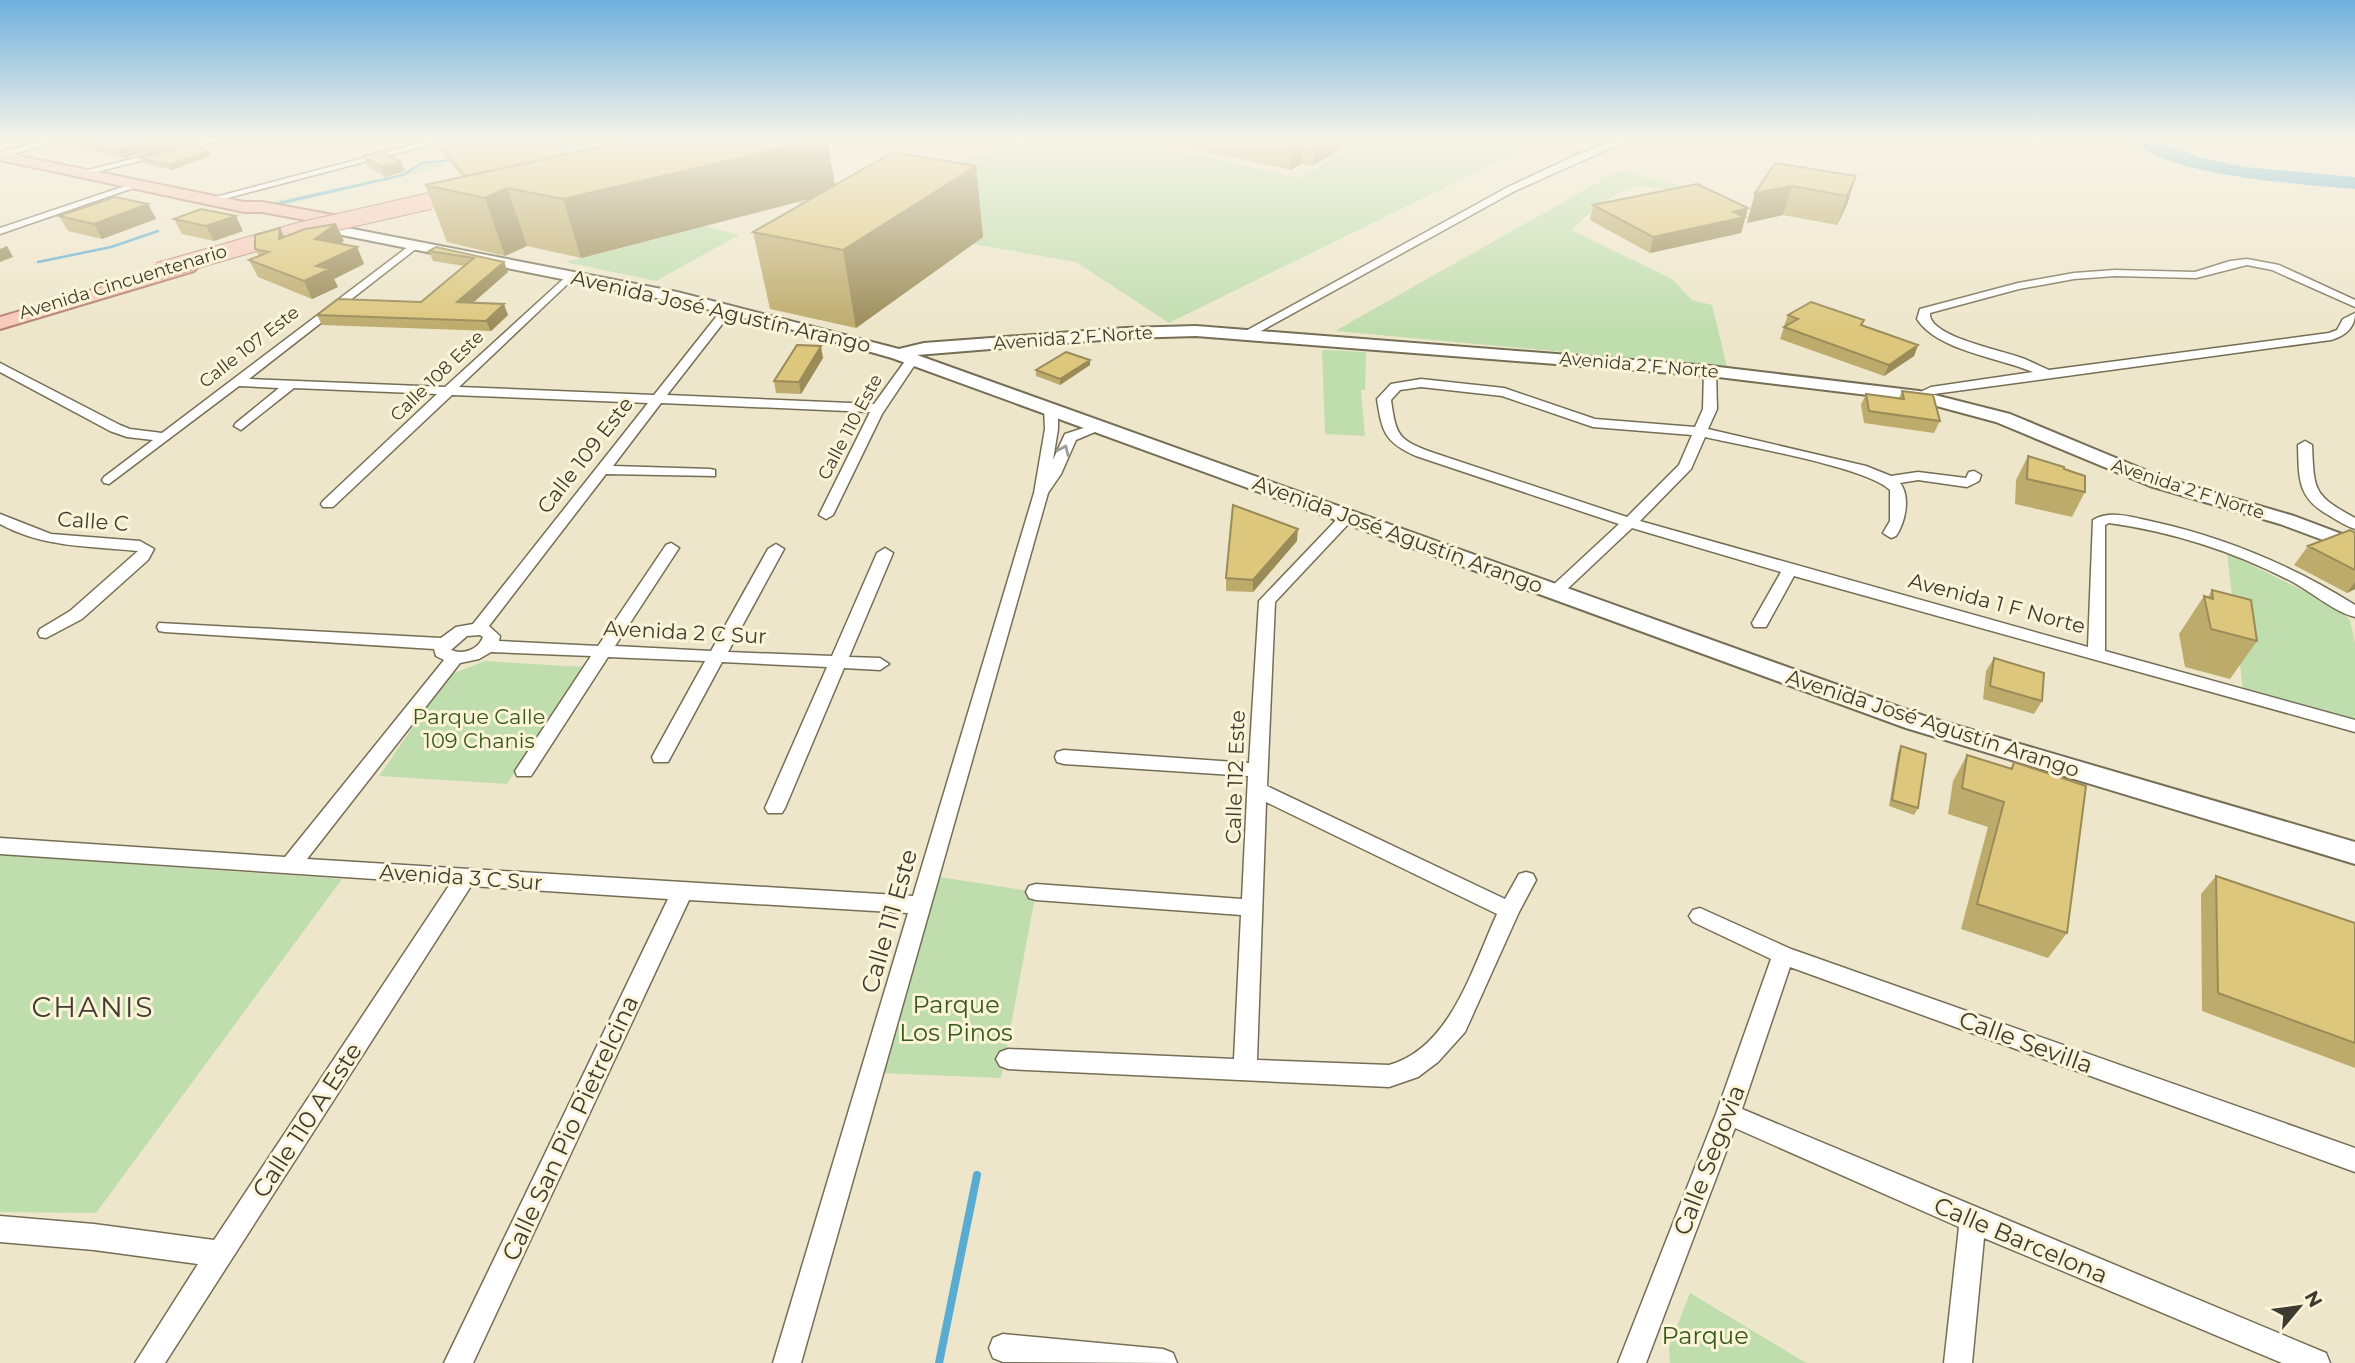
<svg xmlns="http://www.w3.org/2000/svg" width="2355" height="1363" font-family="Montserrat,sans-serif">
	<rect width="100%" height="100%" fill="#eee6cb"/>
	<path fill="#c0ddae" d="M593,139h29c-60,12 -118,22 -179,23l3,4 -162,39 -12,-3 129,-28 24,-13 55,-3 77,-15 12,1z
		M1022,139h13l-2,2 11,5 28,-7h51l177,39 63,-39h180l-374,184 -93,-61 -103,-18 9,-7 -186,-34 232,-60z
		M1620,170l103,27c-16,-1 -81,-13 -88,-11 -25,8 -46,27 -64,44l101,49 20,21 20,5 15,62 -392,-36z
		M703,226l36,9 -83,46 -91,-19z
		M1322,350l44,2 -1,38h-4l4,46 -40,-2z
		M2227,553l110,54 13,13 5,23v76l-112,-29z
		M485,661l99,6 -77,117 -128,-8 70,-101z
		M0,855l342,24 -246,334 -96,-1z
		M940,877l96,15 -35,186 -120,-5z
		M1690,1293l111,67 6,3h-137l-1,-16z"/>
	<g fill="none" stroke-linecap="round" stroke-linejoin="round">
		<path stroke="#59abd1" stroke-width="2.5" d="M557,148l49,-9
			M280,203l123,-28 19,-12 32,-3
			M38,262l73,-15 47,-16"/>
		<path stroke="#59abd1" stroke-width="8" d="M939,1363l38,-188"/>
		<path fill="#59abd1" fill-rule="evenodd" d="M2132,139h22l44,18 47,10 110,10v12c-49,-5 -191,-12 -223,-50z"/>
		<g stroke="#756e55" stroke-width="3">
			<path id="street" d="M51,139h15l-66,19v-6z
				M210,139h15l-144,37 -5,-3z
				M436,139h15l-242,64 -5,-3z
				M1618,139h13l-116,52 -263,145 -10,-3 266,-146 68,-32z
				M134,183l8,2 -142,49v-6z
				M413,243l5,3 -1,2 -168,131 196,8 126,-115 6,3 -2,2 -116,110 195,8 70,-88 4,-2 6,4 -67,86 207,9 34,-47h8l2,3 -36,54 -49,101 -7,4 -7,-4 51,-103 -209,-9 -48,63 97,3 5,1v6l-109,-2 -117,152 11,10 -1,5 99,5 68,-101 5,-2 8,5 -64,98 96,5 57,-102 8,-5 8,5 -56,103 104,4 45,-103 8,-5 8,5 -44,104 31,1 9,6 -9,6 -36,-2 -59,140 -3,5h-14l-3,-5 62,-141 -105,-5 -54,100h-14l-2,-5 53,-96 -97,-4 -77,119h-14l-2,-5 76,-115 -100,-4 -12,7 -19,4 -153,196 606,37 121,-403 11,-64 -1,-21 7,-4 7,4v21l-5,31 12,-26 37,-12 7,4 -33,14 -15,34 -13,19 -247,870h-28l135,-450 -219,-13 -216,463h-29l224,-464 -197,-13 -306,477h-30l63,-99 -104,-14 -94,-8v-26l94,8 120,16 236,-356 -450,-30v-16l285,19 159,-197 -8,-4 -2,-7 -269,-17 -6,-1 -2,-4 2,-4 282,15 15,-11 17,-3 175,-221 -196,-8 -119,112h-10l-2,-3 2,-3 114,-107 -143,-6 -53,42 -7,-4 2,-3 43,-35 -40,-2 -130,98 -5,-1 -2,-3 2,-3 49,-37 -26,-3 -17,-6 -110,-59v-9l120,62 10,4 32,4zM480,635l3,2c-5,13 -20,18 -32,13l16,-14z
				M2247,259l32,6 76,35v7l-83,-37 -25,-5 -51,13 -81,-2 -41,3 -55,10 -89,24c-3,23 70,37 89,44 10,3 20,9 30,13l280,-37 8,-3 6,-11 12,-6c0,15 -10,23 -24,27l-397,54 -15,6 -7,-4 19,-9 102,-15c-33,-14 -97,-22 -116,-53l3,-10 98,-26 56,-10 41,-3 80,2 35,-11z
				M1710,367l6,4 1,38 -9,20 158,37 25,10 27,-4 48,6 3,-6 5,-1 7,4 -2,6 -12,6 -49,-7 -18,3c11,14 5,40 -4,53l-5,2 -8,-5 7,-12v-31c-23,-23 -147,-44 -185,-53l-14,32 -51,52 448,126 5,-127c17,-10 38,-3 57,1 74,16 141,44 205,84v12c-21,-5 -46,-27 -66,-37 -57,-29 -116,-48 -180,-57l-4,2v126l250,69v12l-561,-156 -28,51h-12l-2,-4 29,-51 -149,-44 -70,66h-12l-2,-3 2,-3 69,-64 -203,-68c-32,-14 -34,-25 -39,-57l14,-15 30,-5 83,9 91,31 100,8 8,-18 1,-38zM1421,387l81,9 91,31 99,8 -13,30 -52,52 -193,-64c-36,-13 -38,-17 -43,-53l9,-10z
				M2305,441l7,4c2,46 1,50 43,73v11c-9,-3 -17,-8 -25,-13 -33,-18 -31,-37 -32,-71z
				M1347,513l5,1 2,3 -2,3 -77,82 -8,184 238,113 14,-25 7,-2 7,2 3,6 -17,32 -54,120 -27,30 -20,15 -29,10 -381,-18 -8,-3 -4,-7 4,-7 8,-3 226,10 7,-144 -205,-15 -7,-2 -3,-6 3,-6 7,-2 206,15 6,-123 -184,-12 -7,-2 -2,-5 2,-5 7,-2 185,13 10,-162 83,-87zM1266,802l231,112c-24,52 -46,134 -108,151l-132,-5z
				M0,514l51,20 89,7 14,8 -6,11 -66,59 -36,19 -6,-1 -2,-4 2,-4 30,-18 68,-60c-48,-5 -94,-3 -138,-27z
				M1700,908l91,41 564,199v24l-565,-205 -48,142 584,244 4,10h-48l-298,-125 -12,125h-28l15,-136 -224,-99 -89,235h-28l98,-249 55,-155 -78,-37 -4,-6 4,-6z
				M1003,1334l160,15 10,4 4,10 -174,-1 -10,-4 -4,-10 4,-10z"/>
		</g>
		<g stroke="#756e55" stroke-width="4">
			<path id="secondary" d="M327,224l350,68 222,57 25,-6 202,-15 70,-2 514,40 209,25 91,23 154,64 130,38 61,23v13l-75,-28 -130,-38 -154,-64 -78,-21 -208,-25 -514,-40 -70,2 -209,17 1007,361 431,126v22l-449,-136 -1014,-370 -109,-31 -106,-25 -355,-71 -2,-3z"/>
		</g>
		<g stroke="#b37f6c" stroke-width="4">
			<path id="primary" d="M0,152l244,50h18l88,16 8,5 -8,5 -88,-16h-18l-244,-52z
				M188,262l9,5 -3,4 -194,58v-12z"/>
		</g>
		<use href="#street" fill="#fff" fill-rule="evenodd"/>
		<use href="#secondary" fill="#fff" fill-rule="evenodd"/>
		<use href="#primary" fill="#f7c8ba" fill-rule="evenodd"/>
		<g stroke="#b37f6c" stroke-width="18" stroke-linecap="butt">
			<path id="primary-bridge" d="M158,271l140,-40 132,-30"/>
		</g>
		<use href="#primary-bridge" stroke="#f7c8ba" stroke-width="16"/>
	</g>
	<path fill="#bdab6c" d="M57,139h145l-79,19 -63,-14z
		M435,139l126,7 8,8 69,-15h189l8,46 141,-19 7,71 -127,91 -86,-19 -17,-77 59,-34 -231,60 -54,-12 -22,10 -58,-14 -22,-57 37,-8 -25,-31z
		M1147,139h200v6l-34,21 -12,-2 -10,6z
		M211,156l-40,14 -29,-7 -2,-5z
		M363,156l42,15 -20,6 -18,-11z
		M1775,163l81,13 -9,29 -10,20 -54,-10 -36,8 8,-30z
		M148,204l8,15 -54,20 -34,-8 -9,-15z
		M1593,205l155,3 -7,25 -91,20 -60,-33z
		M174,219l69,12 -29,10 -32,-7z
		M280,228l4,9 60,4 -4,3 17,3 7,17 -30,15 4,8 -26,12 -54,-22 -9,-17 10,-4 -4,-7z
		M429,251l75,11 4,10 -35,31 35,12 -17,16 -169,-6 -5,-10 104,-13 43,-36 -31,-5z
		M1788,315l76,5 -2,6 56,19 -4,11 -30,20 -104,-37 4,-12h1l-1,-1z
		M823,358l-22,36 -25,-1 -2,-12z
		M1090,360v5l-30,20 -24,-9v-6z
		M1902,391l38,30 -6,12 -70,-10 -3,-18 5,-11 33,4z
		M2028,456l36,13 21,23 -13,25 -57,-13 1,-24z
		M2355,533v56l-8,4 -53,-28 14,-19z
		M1297,541l-44,51 -27,-1v-13z
		M2212,590l45,51 -27,38 -45,-12 -6,-33 25,-38 4,1z
		M1994,658l48,43 -8,13 -51,-15 3,-28z
		M1901,746l17,62 -4,7 -25,-9 9,-53z
		M1967,755l43,14 4,-7 53,171 -19,25 -87,-29 27,-102 -40,-13 5,-33z
		M2216,876l139,47v145l-153,-57 -1,-117z"/>
	<path fill="#9a8b58" d="M162,139h40l-79,19 -5,-8z
		M560,139h27l-30,8 -2,-7z
		M822,139h5l9,53 -255,66 -18,-59z
		M1298,139h5l-2,25 -10,6 1,-27z
		M1315,139h32v6l-34,21z
		M209,151l2,5 -40,14 -2,-5z
		M401,162l4,9 -20,6 -4,-10z
		M976,166l7,71 -127,91 -13,-78z
		M1856,176l-9,29 -10,20 10,-29z
		M1792,186l-9,29 -36,8 8,-30z
		M507,188l20,58 -22,10 -20,-58z
		M148,204l8,15 -54,20 -8,-15z
		M1748,208l-7,25 -91,20 3,-16 80,-25z
		M236,216l7,15 -29,10 -8,-15z
		M336,224l8,17 -21,15 -8,-17z
		M280,228l8,17 -9,-6z
		M7,246l6,11 -13,5v-13z
		M357,247l7,17 -30,15 4,8 -26,12 -8,-18 12,-15z
		M504,262l4,10 -47,41 -4,-11z
		M504,304l4,11 -17,16 -5,-10z
		M1918,345l-4,11 -30,20 5,-11z
		M821,346l2,12 -22,36 -2,-12z
		M1090,360v5l-30,20v-6z
		M1298,529l-1,12 -44,51v-12z
		M2355,582v7l-8,4z"/>
	<path fill="#dcc77d" stroke="#9a8b58" stroke-width="2" d="M73,139h89l-44,11z
		M435,139h125l-5,1 14,14 -104,22z
		M638,139h184l-259,60 -56,-11 -22,10 -60,-13z
		M1275,139h23l-6,4z
		M196,144l13,7 -40,14 -29,-7z
		M382,151l19,11 -20,5 -18,-11z
		M893,152l83,14 -133,84 -90,-18z
		M1775,163l81,13 -9,20 -55,-10 -37,7z
		M1697,184l51,24 -15,4 12,5 -92,20 -60,-32z
		M115,197l33,7 -54,20 -35,-8z
		M201,209l35,7 -30,10 -32,-7z
		M336,224l-21,15 42,8 -41,19 14,3 -26,12 -55,-21 20,-8 -14,-3v-14l25,-7 -1,11 26,-10z
		M436,247l68,15 -47,40 47,2 -18,17 -169,-6 21,-16 83,3 53,-44 -45,-7z
		M1811,302l53,18 -3,5 57,20 -29,20 -105,-38 14,-8 -10,-4z
		M797,345l24,1 -22,36 -25,-1z
		M1066,352l24,8 -30,19 -24,-9z
		M1902,391l31,4 7,26 -71,-10 -3,-17 38,5z
		M2028,456l36,11v2l21,7v16l-58,-13z
		M1233,505l65,24 -45,51 -27,-2z
		M2350,530l5,3v37l-47,-24z
		M2212,590l39,10 6,41 -46,-12 -7,-33 9,3z
		M1994,658l50,15 -2,28 -52,-15z
		M1901,746l25,8 -8,54 -26,-8z
		M1967,755l45,14 2,-7 72,24 -19,147 -90,-29 27,-102 -42,-14z
		M2216,876l139,47v120l-137,-50z"/>
	<defs><path id="oneway-chevron" d="M-2-3.5L2.5 0L-2 3.5" fill="none" stroke-width="1.6" stroke-linecap="round" stroke-linejoin="round" transform="scale(1.75)"/></defs>
	<use stroke="#9e9d98" href="#oneway-chevron" transform="translate(1064 450) rotate(-66)"/>
	<linearGradient id="sky" x2="0" y2="1"><stop stop-color="#6fb0df"/><stop offset="0.42" stop-color="#f7f4e8"/><stop offset="1" stop-color="#f7f4e8" stop-opacity="0"/></linearGradient>
	<rect width="2355" height="330" fill="url(#sky)"/>
	<g text-anchor="middle" dominant-baseline="central" stroke-width="6" stroke-linejoin="round" paint-order="stroke">
		<g font-size="18" fill="#3e3b30" stroke="#fbf4d8">
			<text transform="translate(123 282) rotate(-17)">Avenida Cincuentenario</text>
			<text transform="translate(1073 338) rotate(-4)">Avenida 2 F Norte</text>
			<text transform="translate(249 347) rotate(-38)">Calle 107 Este</text>
			<text transform="translate(1639 365) rotate(5)">Avenida 2 F Norte</text>
			<text transform="translate(437 376) rotate(-44)">Calle 108 Este</text>
			<text transform="translate(850 427) rotate(-62)">Calle 110 Este</text>
			<text transform="translate(2188 489) rotate(18)">Avenida 2 F Norte</text>
		</g>
		<g font-size="21" fill="#3e3b30" stroke="#fbf4d8">
			<text transform="translate(721 311) rotate(13)">Avenida José Agustín Arango</text>
			<text transform="translate(585 455) rotate(-52)">Calle 109 Este</text>
			<text transform="translate(93 521) rotate(4)">Calle C</text>
			<text transform="translate(1398 534) rotate(20)">Avenida José Agustín Arango</text>
			<text transform="translate(1997 603) rotate(15)">Avenida 1 F Norte</text>
			<text transform="translate(685 632) rotate(3)">Avenida 2 C Sur</text>
			<text transform="translate(1933 723) rotate(18)">Avenida José Agustín Arango</text>
			<text transform="translate(1235 777) rotate(-88)">Calle 112 Este</text>
			<text transform="translate(461 877) rotate(4)">Avenida 3 C Sur</text>
		</g>
		<g font-size="21" fill="#375a19" stroke="#fbf4d8">
			<text x="479" y="716">Parque Calle<tspan x="479" dy="24">109 Chanis</tspan></text>
		</g>
		<g font-size="24" fill="#3e3b30" stroke="#fbf4d8">
			<text transform="translate(889 921) rotate(-74)">Calle 111 Este</text>
			<text transform="translate(2026 1042) rotate(20)">Calle Sevilla</text>
			<text transform="translate(307 1120) rotate(-57)">Calle 110 A Este</text>
			<text transform="translate(570 1128) rotate(-65)">Calle San Pio Pietrelcina</text>
			<text transform="translate(1709 1160) rotate(-69)">Calle Segovia</text>
			<text transform="translate(2021 1240) rotate(23)">Calle Barcelona</text>
		</g>
		<g font-size="24" fill="#375a19" stroke="#fbf4d8">
			<text x="956" y="1004">Parque<tspan x="956" dy="28">Los Pinos</tspan></text>
			<text x="1705" y="1335">Parque</text>
		</g>
		<g font-size="28" letter-spacing="2" fill="#3e3b30" stroke="#fbf4d8">
			<text x="93" y="1007">CHANIS</text>
		</g>
	</g>
	<g transform="translate(2299 1307) rotate(61)" stroke="#fbf4d8" stroke-width="5" paint-order="stroke">
	<path d="M0-5L12 26L0 18L-12 26Z" fill="#3e3b30"/>
	<text y="-10" font-size="19" font-weight="bold" text-anchor="middle" fill="#3e3b30">N</text>
	</g>
</svg>
